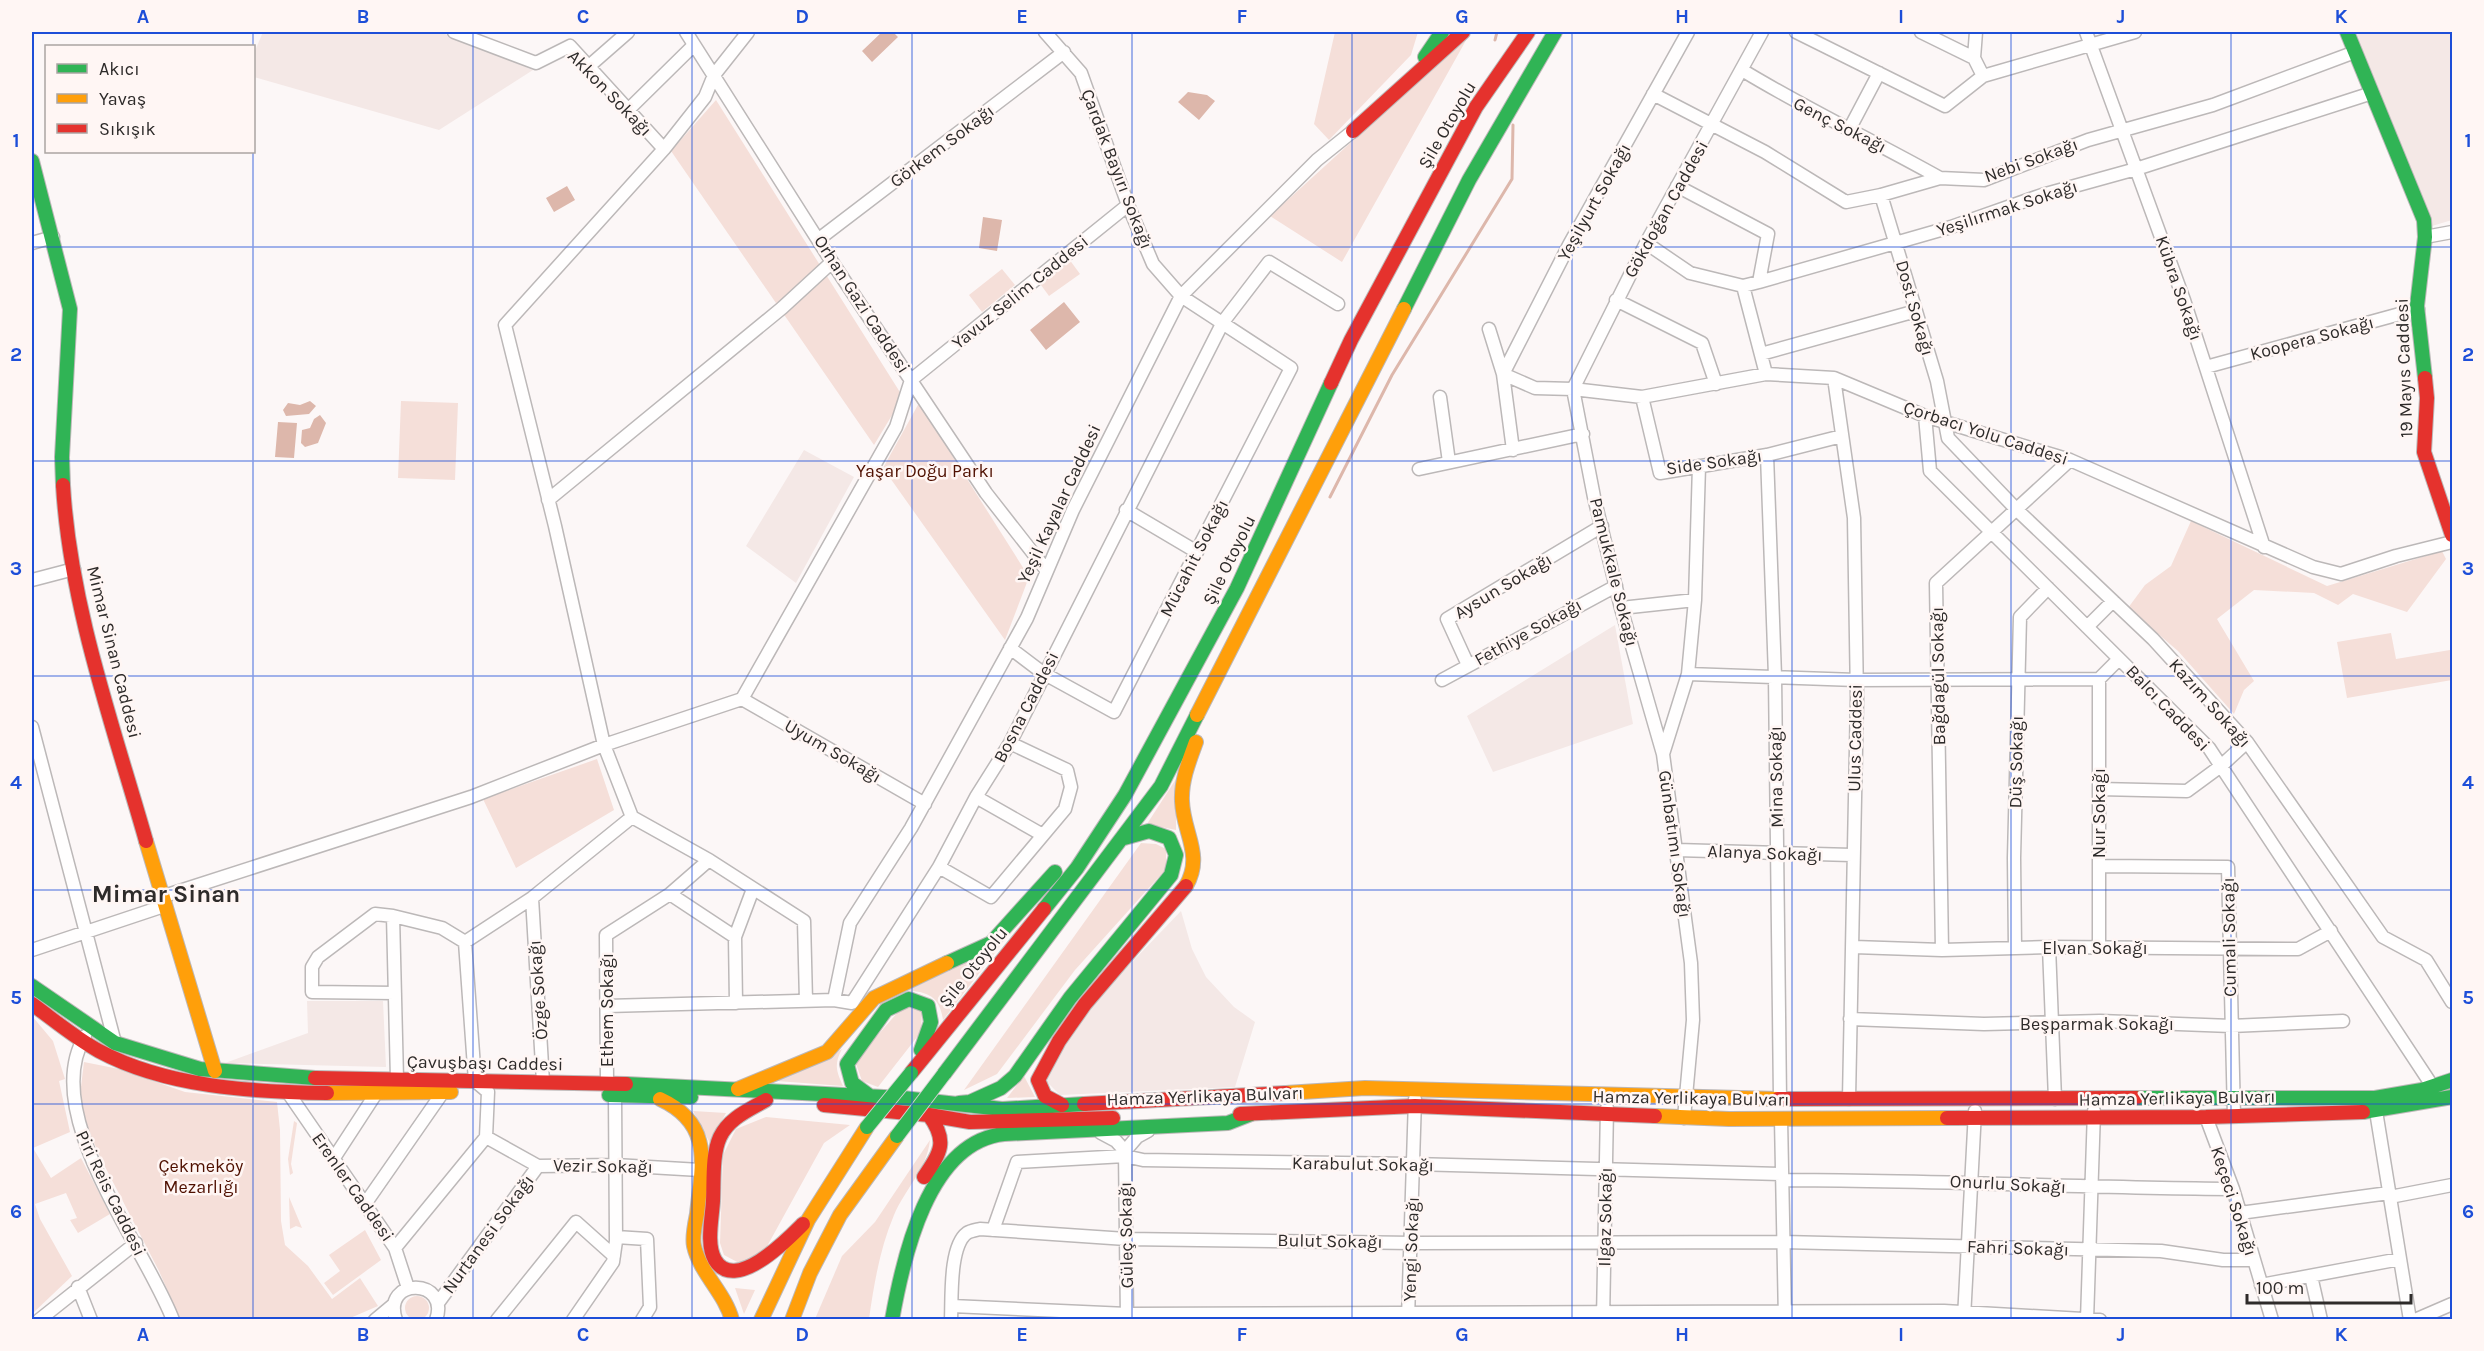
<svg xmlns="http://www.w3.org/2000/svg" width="2484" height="1351" font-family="Karla,sans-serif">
	<rect width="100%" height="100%" fill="#fcf7f7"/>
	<path fill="#f4e8e6" d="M263,32h177l93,38 -94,60 -185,-53v-24z
		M2353,32h99v188l-20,6z
		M804,450l50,27 -58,106 -50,-37z
		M1615,625l18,99 -140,48 -26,-56z
		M1181,911l11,38 14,28 28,30 21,15 -20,65 -175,8 -17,-17 45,-70z
		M307,1001h76l3,66 -161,-4 83,-30z"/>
	<path fill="#f5dfd9" d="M1335,32h83l-7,23 -82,85 -15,-16z
		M1469,35l-127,227 -72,-46z
		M716,100l187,297 -29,48 -203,-294z
		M1069,259l11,15 -31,22 -11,-15z
		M1002,269l13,16 -33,27 -13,-17z
		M401,401l57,2 -3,77 -57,-2z
		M919,403l110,174 -24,63 -122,-172z
		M2191,521l136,65 115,-35 4,8 -39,53 -54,-18 -15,11 -24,-12 -60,-3 -37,29 37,62 -10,9 -10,24 -56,-63 -50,-43 17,-23 26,-19z
		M2391,633l5,26 54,-9 2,30 -105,18 -10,-56z
		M597,759l17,51 -98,58 -33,-69z
		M1176,779v51l-29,-6z
		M1141,843l15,1 10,5v20l-91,101 -78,104 -33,16z
		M1001,945l-58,75c-3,-22 -14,-29 -36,-29z
		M907,1007l15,4 -1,21 -43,55 -16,-6 -7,-20 43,-49z
		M32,1016l21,25 12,38 -6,2 11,51 -37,16 18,30 30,-20 29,56 -32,19 -8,-13 7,-2 -11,-25 -31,11 5,15 32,57 -40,38z
		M842,1049c-8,15 -6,22 1,37l-66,-5z
		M84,1062l35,7 66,23 92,10 3,28 1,91 4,24 23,21 24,33 28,-21 18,28 -30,13h-168l-21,-48 -59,-114 -15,-36 -5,-26z
		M1024,1076l11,21 -28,1z
		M693,1111l33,2 -16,30z
		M766,1117l84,8 -26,18 -59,107 -24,14 -17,-9 -4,-12 3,-88 13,-26z
		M294,1121l3,2 -6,41 2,9 -3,2 -2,-16z
		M930,1140c-3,29 -25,49 -36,75 -14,33 -20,69 -25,104h-54l27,-63 33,-34z
		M289,1197l13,31 -6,-2 -6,3z
		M365,1230l16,30 -48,35 -9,-12 16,-12 -11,-16z
		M735,1288l20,2 -11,24z
		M405 1308a12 12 0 1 1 24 0a12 12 0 1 1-24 0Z"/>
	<path fill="#ddb7ab" d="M882,32h11l5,5 -26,25 -10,-11z
		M1188,92l19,3 8,6 -16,19 -21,-18z
		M567,186l8,14 -21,12 -8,-14z
		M983,217l19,3 -5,31 -18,-3z
		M1064,302l16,20 -34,28 -16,-20z
		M310,401l6,5 -7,8 -23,2 -3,-6 5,-7 12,2z
		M320,415l6,8 -8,20 -13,4 -4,-4 1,-13 8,-2 4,-9z
		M278,422l19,1 -3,35 -19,-1z"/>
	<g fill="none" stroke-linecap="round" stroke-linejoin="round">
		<path stroke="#ddb7ab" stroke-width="3" d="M1495,40l2,-8
			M1330,497l62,-122 120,-196 1,-54"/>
		<g stroke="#bcb8b8" stroke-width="15">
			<path id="street" d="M454,32l82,31 34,-17 94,103
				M686,32l146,230 154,231 61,78
				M1796,32l149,74 38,-30 152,-44
				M1921,32l53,26
				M1976,32l-2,26 9,18
				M2086,32l98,268 80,247
				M588,67l40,-35
				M1742,70c64,39 132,71 198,108
				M1653,94l112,58 81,50 35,-7 59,-17 44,2 104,-40 125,-35 142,-53
				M629,109l65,-64
				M1850,128l29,-55
				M1677,186l91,48 -9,48
				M1881,195l56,186 11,57 68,71 137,130 94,103 136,195 43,23 26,42
				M2425,237l27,-5
				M819,239l245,-187
				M32,243l21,-6
				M1646,243l44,30 53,13 16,-4 192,-55 91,-32 94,-26 236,-76
				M1743,286l23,88
				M1616,300l86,43 14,41
				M1489,329l14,45 10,76
				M1761,354l155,-43
				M2206,367l212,-58
				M1503,374l32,14 38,1 69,8 124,-23 68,4 91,38 145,44 243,107 28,7 55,-18 56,-14
				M1503,374l66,-129 119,-213
				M1834,378l20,140 3,180 -8,401
				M1440,397l9,65
				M1642,397l18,76 107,-18 75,-19
				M1925,416l5,55 279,277 224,339
				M1767,455l8,221 5,423
				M1419,469l164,-35
				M548,500l234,-192 50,-46
				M1126,510l71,42
				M32,580l42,-11
				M1621,608l74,-8
				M2087,627l26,-26
				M1010,648l33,25 71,39 177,-344 -110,-72 -28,-32 -25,-59 -47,-132 -36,-41
				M1468,665l-21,-46 155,-93
				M1688,674l168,6 243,-1 20,-20
				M1442,680l174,-94
				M742,699l154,-272 15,-47 217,-175
				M742,699l183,105
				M32,727l83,316
				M1663,754l-42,-146 -27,-111 -21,-108 73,-146 116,-211
				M2099,789l88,2 34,-25 26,-24
				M976,797l65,37
				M632,817l-28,-72 -49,-219 -50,-201 159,-176 41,-52 9,-22 34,-43
				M1677,850l175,5
				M709,860l95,61 2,80
				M2099,866l129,1 6,249
				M939,867l52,30 74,-88 6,-22 -4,-17 -57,-27
				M670,894l65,43 1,66
				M161,897l310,-100 133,-52 138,-46
				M532,898l11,184
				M393,916l-18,-2 -57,43 -6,10v25l83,1
				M735,937l18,-48
				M465,942l10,139 13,11 -2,45 52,29 77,-1 85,5
				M1854,947l88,3 107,-3 249,2 33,-18
				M2049,947l6,152
				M2099,947v-268
				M2015,948l-1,-90 6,-241 28,-29
				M32,950l132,-44
				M1942,950l-6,-367 134,-123
				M834,1000l16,-77 61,-95 116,-210 46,-108 108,-214 136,-136 36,-29
				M607,1006l227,-6 18,3 87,-136 37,-70 34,-54 213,-421 46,-60 69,42
				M1850,1019l134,5 116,-3 131,5 112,-5
				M85,1036c-47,78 60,210 88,284
				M397,1079l-4,-163 49,12 23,14 67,-44 100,-81
				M607,1084l-1,-149 64,-41 39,-34 -77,-43
				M287,1091l108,157 13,40
				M2375,1105l35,215
				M2206,1117l27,72 39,131
				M1684,1118l9,-98 -2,-57 -28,-209 25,-80 7,-74 4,-134
				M1781,1119l4,201
				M1101,1133l15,8 9,10 12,-14 11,-6
				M1125,1151l2,169
				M334,1158l43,-66
				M1782,1180c151,0 301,8 451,9
				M2390,1197l62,-12
				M365,1204l78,-112 1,-6
				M2240,1213l149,-20
				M993,1230l24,-68 108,-6 18,4 270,4 369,10
				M616,1237l31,2 3,68 -8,13
				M395,1248l91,-111
				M2311,1276l10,44
				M2261,1285l139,-26
				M78,1287l13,33
				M438,1303l100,-137
				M952,1306l175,8 817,-3 156,9
				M1408,1318l7,-219
				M1964,1318l11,-207
				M39,1320l97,-77
				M375,1320l18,-15
				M396,1320c-15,-44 55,-42 40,0
				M497,1320l79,-98 38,34
				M573,1320l40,-58 3,-21 -1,-145
				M951,1320c1,-21 -2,-74 16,-87 3,-2 9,-3 13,-4l146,10 286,4 371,-1 378,9 62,9h30
				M1603,1320l4,-212
				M2087,1320l7,-209
				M2415,1320l37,-16"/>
		</g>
		<g stroke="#bcb8b8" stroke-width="16">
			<path id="fast" d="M2347,32l77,188 1,17 -8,69 8,72
				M1425,57l17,-25
				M32,161l38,148 -8,148 1,28
				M1404,309l65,-129 86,-148
				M1044,909l33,-41 48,-73 112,-207 94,-205
				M947,963l44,-20 64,-71
				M32,986l83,57 85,26 115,9
				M944,1074l217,-288 36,-71
				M626,1084l277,14 99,11 82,-5
				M609,1095l82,2
				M871,1097l-19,-14 -5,-19 39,-54 23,-11 19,7 3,16 -10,28
				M2136,1098h239l47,-8 30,-10
				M959,1103l11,-1 31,-14 14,-12 55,-78 101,-123 5,-20 -7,-17 -20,-7 -25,7
				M2363,1112l89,-15
				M892,1320c11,-62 36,-178 112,-186l224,-11 23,-9"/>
		</g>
		<g stroke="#bcb8b8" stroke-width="16">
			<path id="slow" d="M1197,715l207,-406
				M146,841l69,230
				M1186,886c18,-31 -3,-53 -4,-85 -1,-20 7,-40 14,-59
				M738,1089l89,-37 47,-54 73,-35
				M327,1093l124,-1
				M1286,1093l79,-5 413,11
				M660,1099c54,25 42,66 37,115 -2,10 -5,23 -3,32 6,27 31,47 38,74
				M1655,1116l74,3 218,-1
				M761,1320l47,-100 59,-93
				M792,1320l18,-47 30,-58 57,-79"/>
		</g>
		<g stroke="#bcb8b8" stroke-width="16">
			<path id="jam" d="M1353,131l110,-99
				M2425,378l2,20 -3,54 28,83
				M1331,383l20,-43 125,-233 52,-75
				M63,485c7,121 50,240 83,356
				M32,1004c22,16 43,34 67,47 67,36 153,41 228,42
				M911,1073l133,-164
				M315,1078l311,6
				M1778,1099l358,-1
				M766,1100c-17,10 -37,18 -46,37 -8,17 -6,45 -7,64 -1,18 -7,43 2,59 20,34 74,-22 88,-36
				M1084,1104l202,-11
				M824,1105l105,10 41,7 143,-4
				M1062,1105l-17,-9 -7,-16 21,-39 26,-37 101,-118
				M1240,1114l175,-8 240,10
				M1947,1118l259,-1 157,-5
				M924,1177c17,-25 24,-36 5,-62"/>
		</g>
		<use href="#street" stroke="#fffefe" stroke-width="12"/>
		<use href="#fast" stroke="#30b455" stroke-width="14"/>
		<use href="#slow" stroke="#ff9f0a" stroke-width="14"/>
		<use href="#jam" stroke="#e5322d" stroke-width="14"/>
		<g stroke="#d4d1d1" stroke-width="16" stroke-linecap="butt">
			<path id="fast-bridge" d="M867,1127l44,-54
				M897,1136l47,-62"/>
		</g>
		<use href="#fast-bridge" stroke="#30b455" stroke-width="14"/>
	</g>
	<path fill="none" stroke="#1d4ed8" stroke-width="1.5" stroke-opacity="0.55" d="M253,32v14M473,32v1288M692,32v1288M912,32v1288M1132,32v1288M1352,32v1288M1572,32v1288M1792,32v1288M2011,32v1288M2231,32v1288M253,152v1168M32,247h2420M32,461h2420M32,676h2420M32,890h2420M32,1104h2420"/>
	<g text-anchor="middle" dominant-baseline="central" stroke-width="5" stroke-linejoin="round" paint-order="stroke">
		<g font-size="18" fill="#2e2b2a" stroke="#fff6f4">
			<text transform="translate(610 93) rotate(46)">Akkon Sokağı</text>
			<text transform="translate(1447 125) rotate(-60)">Şile Otoyolu</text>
			<text transform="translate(1840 125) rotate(27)">Genç Sokağı</text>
			<text transform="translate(942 146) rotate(-37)">Görkem Sokağı</text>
			<text transform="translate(2031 160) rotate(-20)">Nebi Sokağı</text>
			<text transform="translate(1117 169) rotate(69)">Çardak Bayırı Sokağı</text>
			<text transform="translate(1594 202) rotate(-61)">Yeşilyurt Sokağı</text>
			<text transform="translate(2007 208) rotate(-18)">Yeşilırmak Sokağı</text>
			<text transform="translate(1666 209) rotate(-61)">Gökdoğan Caddesi</text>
			<text transform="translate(2179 288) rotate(71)">Kübra Sokağı</text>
			<text transform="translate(1020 292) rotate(-39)">Yavuz Selim Caddesi</text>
			<text transform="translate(862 304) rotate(57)">Orhan Gazi Caddesi</text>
			<text transform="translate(1915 308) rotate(74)">Dost Sokağı</text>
			<text transform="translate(2312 338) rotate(-15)">Koopera Sokağı</text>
			<text transform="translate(2404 368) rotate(-92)">19 Mayıs Caddesi</text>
			<text transform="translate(1986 433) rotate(18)">Çorbacı Yolu Caddesi</text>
			<text transform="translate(1714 462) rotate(-8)">Side Sokağı</text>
			<text transform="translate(1059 504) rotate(-65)">Yeşil Kayalar Caddesi</text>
			<text transform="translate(1194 558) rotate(-63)">Mücahit Sokağı</text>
			<text transform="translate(1229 560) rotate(-64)">Şile Otoyolu</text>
			<text transform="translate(1614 572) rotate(76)">Pamukkale Sokağı</text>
			<text transform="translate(1503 586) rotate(-31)">Aysun Sokağı</text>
			<text transform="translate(1528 632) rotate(-29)">Fethiye Sokağı</text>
			<text transform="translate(114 652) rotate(76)">Mimar Sinan Caddesi</text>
			<text transform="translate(1938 676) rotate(-91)">Bağdagül Sokağı</text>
			<text transform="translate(2210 703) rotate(48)">Kazım Sokağı</text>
			<text transform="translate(1026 707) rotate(-63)">Bosna Caddesi</text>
			<text transform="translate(2168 708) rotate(46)">Balcı Caddesi</text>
			<text transform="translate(1855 738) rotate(-89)">Ulus Caddesi</text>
			<text transform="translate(833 751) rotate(30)">Uyum Sokağı</text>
			<text transform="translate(2016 762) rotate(-89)">Düş Sokağı</text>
			<text transform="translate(1776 777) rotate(-91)">Mina Sokağı</text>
			<text transform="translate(2099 813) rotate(-90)">Nur Sokağı</text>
			<text transform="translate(1675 844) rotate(82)">Günbatımı Sokağı</text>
			<text transform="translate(1765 853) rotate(2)">Alanya Sokağı</text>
			<text transform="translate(2229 937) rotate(-91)">Cumali Sokağı</text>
			<text x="2095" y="948">Elvan Sokağı</text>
			<text transform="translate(973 967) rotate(-51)">Şile Otoyolu</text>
			<text transform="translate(538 990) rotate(-94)">Özge Sokağı</text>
			<text transform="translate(607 1010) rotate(-90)">Ethem Sokağı</text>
			<text x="2097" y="1024">Beşparmak Sokağı</text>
			<text transform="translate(485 1063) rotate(1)">Çavuşbaşı Caddesi</text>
			<text transform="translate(1205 1096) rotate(-2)">Hamza Yerlikaya Bulvarı</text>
			<text transform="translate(1691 1098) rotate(1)">Hamza Yerlikaya Bulvarı</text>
			<text transform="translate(2177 1098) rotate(-1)">Hamza Yerlikaya Bulvarı</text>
			<text transform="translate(1363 1164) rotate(1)">Karabulut Sokağı</text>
			<text transform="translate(603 1166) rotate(1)">Vezir Sokağı</text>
			<text transform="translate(2008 1184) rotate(3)">Onurlu Sokağı</text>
			<text transform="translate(353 1187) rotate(55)">Erenler Caddesi</text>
			<text transform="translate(111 1193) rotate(64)">Piri Reis Caddesi</text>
			<text transform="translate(2234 1201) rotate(72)">Keçeci Sokağı</text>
			<text transform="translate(1605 1217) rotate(-89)">Ilgaz Sokağı</text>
			<text transform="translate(488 1234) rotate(-54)">Nurtanesi Sokağı</text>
			<text transform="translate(1126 1235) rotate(-91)">Güleç Sokağı</text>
			<text transform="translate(1330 1241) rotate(1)">Bulut Sokağı</text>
			<text transform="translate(2018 1248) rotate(2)">Fahri Sokağı</text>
			<text transform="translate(1411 1249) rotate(-88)">Yengi Sokağı</text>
		</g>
		<g font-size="18" fill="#4f1000" stroke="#fff6f4">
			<text x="925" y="471">Yaşar Doğu Parkı</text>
			<text x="201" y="1166">Çekmeköy<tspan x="201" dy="21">Mezarlığı</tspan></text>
		</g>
		<g font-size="24" font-weight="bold" fill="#2e2b2a" stroke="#fff6f4">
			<text x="166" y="894">Mimar Sinan</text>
		</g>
	</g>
	<rect width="2484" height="1351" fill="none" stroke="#fff6f4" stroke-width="66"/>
	<rect x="45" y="45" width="210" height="108" fill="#fff6f4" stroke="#aba5a3" stroke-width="1.5"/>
	<rect x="57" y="64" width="30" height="9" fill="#30b455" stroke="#aba5a3" stroke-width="1.5"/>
	<text x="99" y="75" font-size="18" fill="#2e2b2a">Akıcı</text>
	<rect x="57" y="94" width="30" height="9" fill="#ff9f0a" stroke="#aba5a3" stroke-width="1.5"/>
	<text x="99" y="105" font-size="18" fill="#2e2b2a">Yavaş</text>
	<rect x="57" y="124" width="30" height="9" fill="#e5322d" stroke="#aba5a3" stroke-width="1.5"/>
	<text x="99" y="135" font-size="18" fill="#2e2b2a">Sıkışık</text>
	<path d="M2247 1294v9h164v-9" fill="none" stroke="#2e2b2a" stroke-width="3"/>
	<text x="2256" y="1294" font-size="18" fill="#2e2b2a" stroke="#fff6f4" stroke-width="4.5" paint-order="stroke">100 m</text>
	<rect x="33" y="33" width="2418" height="1285" fill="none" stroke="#1d4ed8" stroke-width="2"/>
	<g font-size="20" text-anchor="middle" font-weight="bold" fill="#1d4ed8">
		<text x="143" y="23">A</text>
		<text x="363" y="23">B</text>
		<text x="583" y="23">C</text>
		<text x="802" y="23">D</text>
		<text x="1022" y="23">E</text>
		<text x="1242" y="23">F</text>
		<text x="1462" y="23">G</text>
		<text x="1682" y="23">H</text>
		<text x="1901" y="23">I</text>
		<text x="2121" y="23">J</text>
		<text x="2341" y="23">K</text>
		<text x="16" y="147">1</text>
		<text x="2468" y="147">1</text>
		<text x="16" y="361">2</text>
		<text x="2468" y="361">2</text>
		<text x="16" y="575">3</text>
		<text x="2468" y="575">3</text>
		<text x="16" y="789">4</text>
		<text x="2468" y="789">4</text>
		<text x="16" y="1004">5</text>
		<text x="2468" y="1004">5</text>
		<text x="16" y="1218">6</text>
		<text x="2468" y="1218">6</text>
		<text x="143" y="1341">A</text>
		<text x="363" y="1341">B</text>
		<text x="583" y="1341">C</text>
		<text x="802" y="1341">D</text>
		<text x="1022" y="1341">E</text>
		<text x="1242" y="1341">F</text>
		<text x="1462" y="1341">G</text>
		<text x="1682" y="1341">H</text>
		<text x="1901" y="1341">I</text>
		<text x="2121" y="1341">J</text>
		<text x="2341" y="1341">K</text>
	</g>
</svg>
